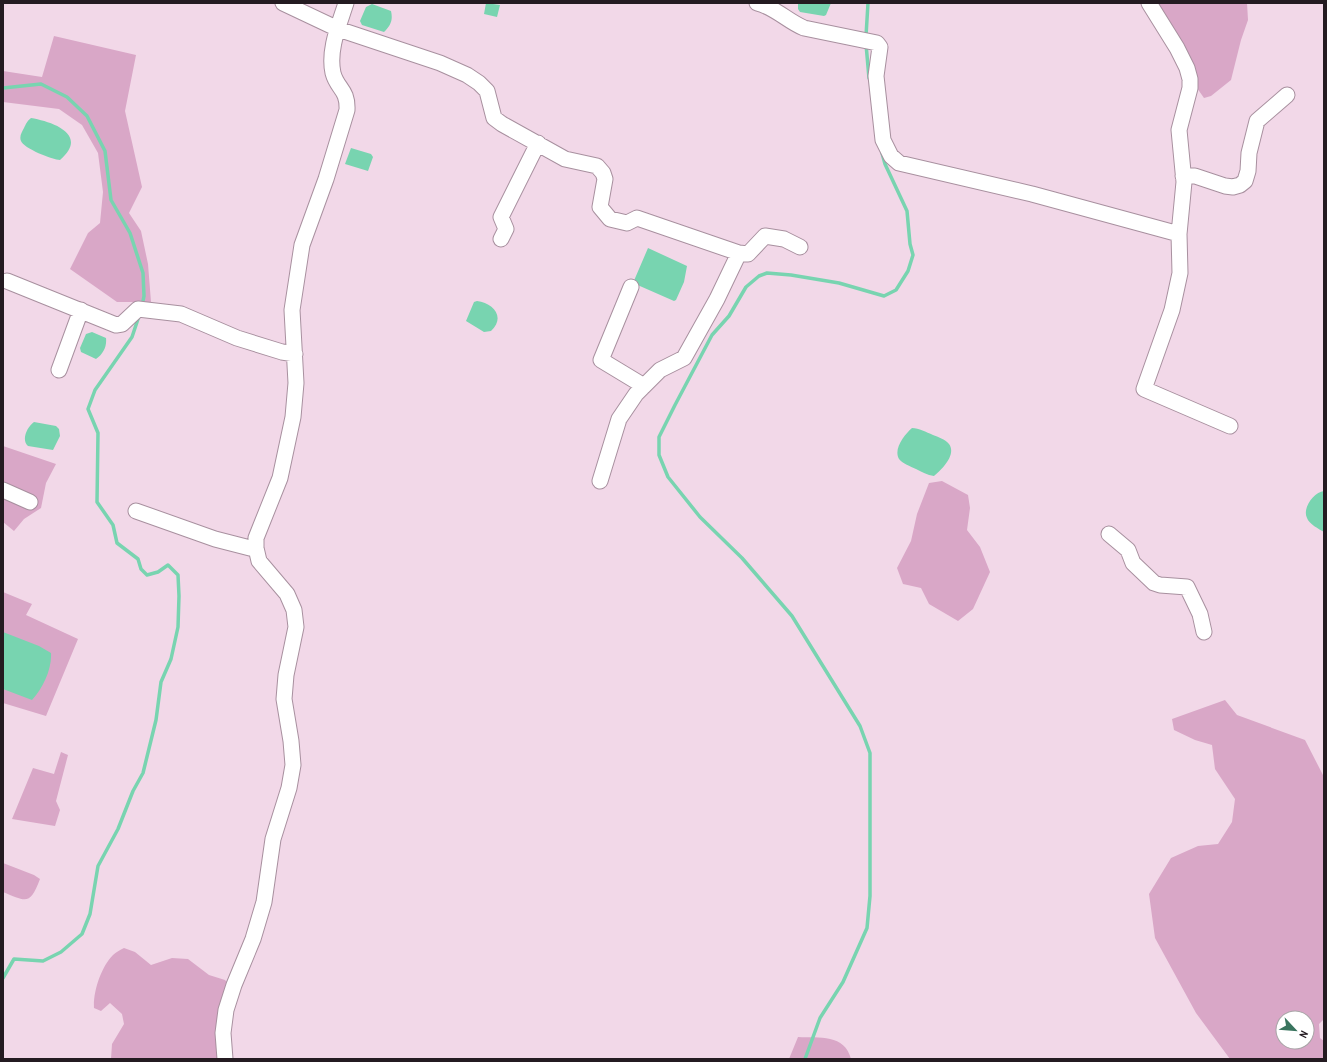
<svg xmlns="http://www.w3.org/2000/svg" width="1327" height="1062" font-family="'Archivo Narrow',sans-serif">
	<rect width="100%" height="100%" fill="#f2d8e8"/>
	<path fill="#d9a7c7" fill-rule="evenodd" d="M1154,3h93l1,17 -7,20 -10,40 -20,16 -7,2 -7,-10z
		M54,36l82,19 -11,56 17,76 -13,26 12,18 7,33 3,38h-34l-47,-33 18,-36 12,-10 3,-31 -5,-39 -16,-28 -23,-16 -56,-7v-31l39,6z
		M3,446l53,18 -10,19 -5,25 -17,11 -10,12 -11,-9z
		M942,481l26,14 2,13 -3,22 13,17 10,25 -17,37 -15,12 -29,-17 -8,-16 -18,-4 -6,-16 14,-27 6,-27 12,-31z
		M3,592l29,12 -6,11 52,24 -32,77 -43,-13z
		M1225,700l12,15 68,25 19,37v242l-5,5 1,14 4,3v18h-94l-34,-46 -41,-75 -6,-44 22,-36 27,-12 20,-2 14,-22 3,-23 -20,-30 -3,-24 -17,-5 -21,-10 -2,-11zM1283,1018h24v24h-24z
		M61,752l7,3 -12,46 4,9 -5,16 -43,-7 21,-51 21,6z
		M3,863l31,12 6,4c-10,26 -13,23 -37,13z
		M124,948l11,4 16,13 21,-7 16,1 21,16 16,5 10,12 -8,67h-116l1,-15 12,-20 -2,-10 -12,-11 -9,8 -7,-3c-1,-16 7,-41 19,-53 3,-3 7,-5 11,-7z
		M798,1037c21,1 47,-3 53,22h-62z"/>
	<path fill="#78d4b0" d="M486,3l14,2 -3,12 -13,-3z
		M798,3h33l-5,12 -2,1 -24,-4 -2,-3z
		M372,4l19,7c2,9 0,14 -7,21l-22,-7 -2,-4 6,-14z
		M31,118c23,4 58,17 29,42 -7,0 -37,-12 -39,-19 -2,-5 1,-9 3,-13 2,-4 3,-7 7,-10z
		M351,148l20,6 2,3 -5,14 -23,-7z
		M648,248l39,18 -3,16 -8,18 -2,1 -41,-18z
		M477,301c16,2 29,16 14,30l-7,1 -18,-11 8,-19z
		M92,332l14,6c1,9 -3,16 -10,21l-15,-7 -1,-4 6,-14z
		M34,422l22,4 3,3 1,7 -7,14 -25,-4c-7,-6 -1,-19 6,-24z
		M912,428c7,0 14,4 21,7 5,2 12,4 16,9 8,11 -8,26 -15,32 -7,-1 -12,-4 -18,-7 -6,-3 -13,-5 -17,-10 -6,-10 6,-25 13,-31z
		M1324,491v41c-5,-3 -15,-8 -17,-14 -5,-10 7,-26 17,-27z
		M3,632l36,14 12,7c1,16 -8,35 -19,47l-29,-11z"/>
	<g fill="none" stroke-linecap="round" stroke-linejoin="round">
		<path stroke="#78d4b0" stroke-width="3.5" d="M866,36l2,-33
			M866,44l3,34
			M3,88l38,-4 26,13 20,19 18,35 6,49 19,33 13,40 1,23 -2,10
			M3,978l11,-19 29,2 18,-9 21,-18 8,-20 8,-48 20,-37 15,-38 10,-18 13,-53 5,-38 10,-23 7,-32 1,-31 -1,-21 -10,-10 -10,7 -11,3 -6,-6 -3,-10 -21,-16 -4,-18 -16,-23 1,-69 -10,-24 7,-19 37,-53 7,-21
			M805,1059l15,-41 23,-36 24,-54 3,-32v-143l-10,-27 -68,-110 -50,-58 -42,-41 -32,-40 -9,-22v-18l16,-32 37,-70 17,-19 17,-29 13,-11 8,-3 24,2 48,8 45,13 12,-6 12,-19 5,-16 -3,-11 -3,-33 -22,-47 -3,-11"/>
		<g stroke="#a8909f" stroke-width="17">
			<path id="minor" d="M283,3l55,26 102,34 27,12 12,8 8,8 7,27 8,6 63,35 32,7 6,7 2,6 -5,28 10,12 17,4 10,-5 102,35
				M757,3c18,4 30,18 47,25l73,15 3,4 -4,29 7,64 8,16 8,7 133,31 147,40
				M1149,3l28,45 10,20 3,11v9l-11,42 5,52 -5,52 1,39 -8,37 -28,79 86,37
				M1183,176h12l30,10 8,1 7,-2 5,-4 3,-10 1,-18 8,-32 30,-26
				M501,239l5,-10 -5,-12 37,-74
				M7,281l109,44 6,-1 16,-15 43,5 56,24 45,14 13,2
				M631,287l-30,73 43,26
				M59,370l22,-60
				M600,481l19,-62 17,-25 24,-24 24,-12 33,-59 22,-46 9,1 17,-18 19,3 16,8
				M3,490l27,12
				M136,511l79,28 35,9h6
				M1109,534l19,16 5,13 21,20 6,2 27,2 13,27 4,18
				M225,1059l-2,-26 3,-23 8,-25 19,-46 11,-37 9,-63 16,-51 4,-23 -2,-24 -7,-42 2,-24 10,-48 -2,-17 -7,-16 -28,-33 -3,-13v-10l24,-60 13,-61 3,-34 -4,-73 10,-65 24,-66 21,-69c1,-21 -10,-21 -14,-37 -5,-23 6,-48 13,-70"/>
		</g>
		<use href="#minor" stroke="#fff" stroke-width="15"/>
	</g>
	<rect width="1327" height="1062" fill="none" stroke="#241b21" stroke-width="8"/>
	<g transform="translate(1295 1030) rotate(116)"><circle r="19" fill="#ffffff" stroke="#a7a4a6"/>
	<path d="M0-3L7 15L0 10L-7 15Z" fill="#39745e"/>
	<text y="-6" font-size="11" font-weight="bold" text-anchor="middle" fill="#241b21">N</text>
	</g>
</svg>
